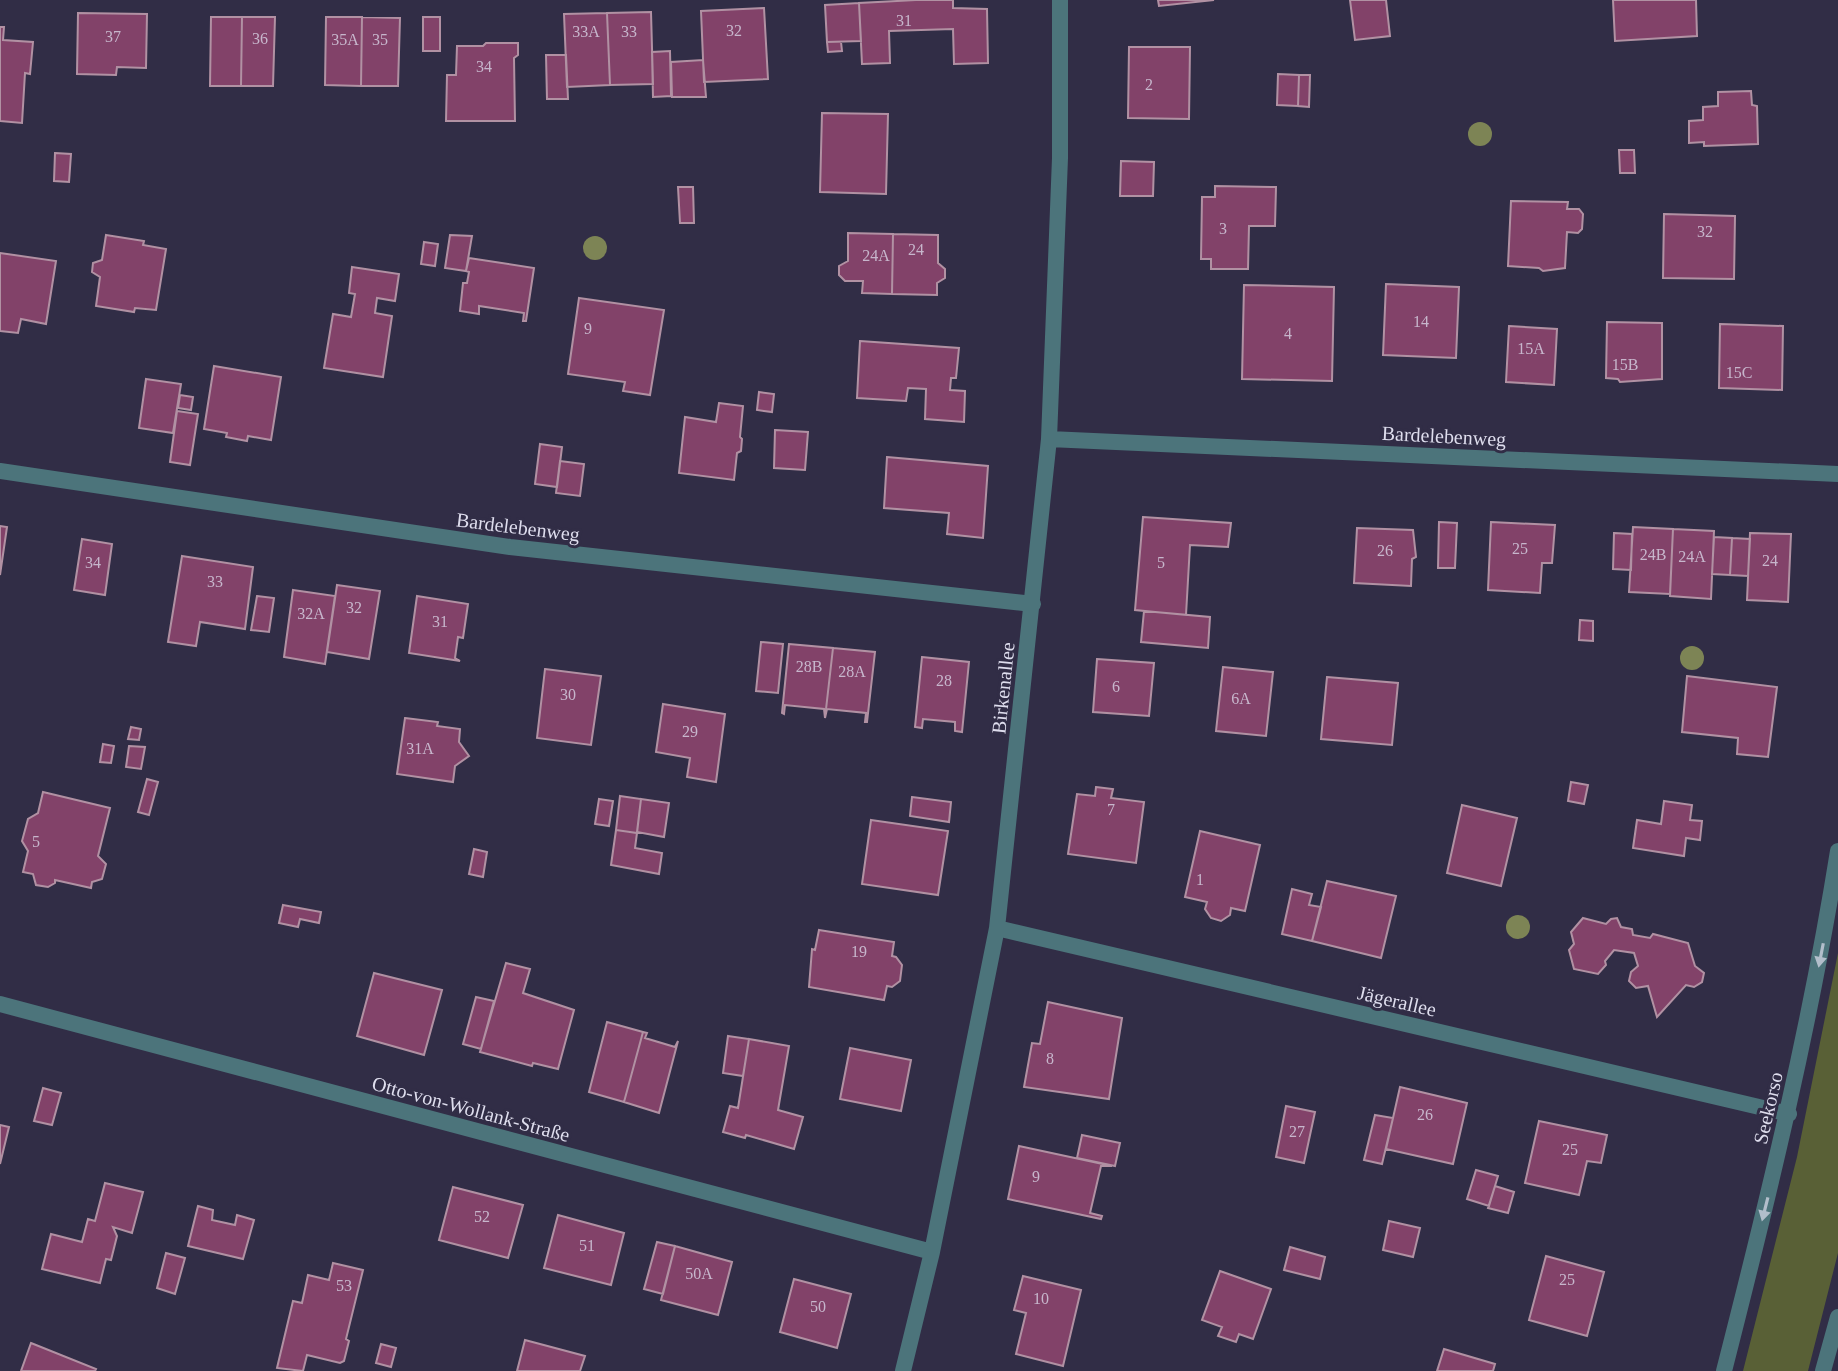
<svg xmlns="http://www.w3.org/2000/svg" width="1838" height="1371" font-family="'Times New Roman',serif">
	<rect width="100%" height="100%" fill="#312d46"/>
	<path fill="#596036" d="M1838,953v300l-30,118h-65l54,-214z"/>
	<path fill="#824269" stroke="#b191a3" stroke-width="2" d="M916,0h37v8l34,1 1,54 -34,1 -1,-35 -64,2 1,32 -28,1 -3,-61z
		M1158,0h56l-55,6z
		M1350,0h36l4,36 -35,4z
		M1613,0h83l1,36 -82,5z
		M859,3l2,38 -34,1 -2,-37z
		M764,8l4,71 -64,3 -3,-71z
		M651,12l2,72 -43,1 -3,-72z
		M78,13l69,1 -1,54 -29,-1 -1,8 -39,-1z
		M607,13l3,72 -43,2 -3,-73z
		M211,17h31l-1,69h-31z
		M242,17h33l-2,69h-32z
		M326,17h36l-1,69 -36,-1z
		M362,17l38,1 -2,68h-37z
		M423,17h17v34h-17z
		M0,27h4l-1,13 30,2 -3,32 -5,-1 -3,50 -22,-2z
		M827,42h14l1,9 -14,1z
		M486,43h32v12l-4,3 1,63h-69l1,-46h9l1,-29h26z
		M1129,47h61l-1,72 -61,-1z
		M670,51l1,45 -18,1 -1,-45z
		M546,55h20l2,44h-21z
		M703,60l3,37h-34l-1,-35z
		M1278,74l21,1 -1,31 -21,-1z
		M1299,75h11l-1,32 -11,-1z
		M1751,91l1,14 5,1 1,38 -54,2v-4l-15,1v-22l14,-1v-13l15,-1v-14z
		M822,113l66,1 -2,80 -66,-2z
		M1619,150h15l1,23h-15z
		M55,153l16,1 -2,28 -15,-1z
		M1121,161l33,1 -1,34h-33z
		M1215,186l61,1 -1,39h-26l-1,43h-37v-10h-10l1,-62h13z
		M678,187h15l1,36h-14z
		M1511,201l57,1 -1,7h12l4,5 -1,15 -4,4 -11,-1 -2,36 -22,3 -4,-3 -31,-2z
		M1664,214l71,2 -1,63 -71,-1z
		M848,233l45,1 -1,60 -30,-1 1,-12h-18l-6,-6v-9l9,-5z
		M893,234l45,1v28l7,6v9l-8,5v12l-45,-1z
		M106,235l38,6 -1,4 23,4 -10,61 -21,-2 -1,4 -38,-6 4,-29 -8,-5 1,-9 9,-3z
		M450,235l22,1 -6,35 -21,-3z
		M424,242l14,2 -3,22 -14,-2z
		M0,253l56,8 -10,63 -25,-5 -3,14 -18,-2z
		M469,258l65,10 -8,53h-3l1,-8 -45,-7v8l-19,-3 3,-28h4l2,-11 -3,-1z
		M352,267l47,7 -4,27 -18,-3 -2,15 17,3 -9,61 -59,-9 9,-54 18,3 4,-23 -6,-1z
		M1386,284l73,3 -3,71 -73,-3z
		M1244,285l90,2 -2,94 -90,-2z
		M579,298l85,12 -14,85 -27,-4 2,-9 -57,-8z
		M1607,322l55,1v56l-42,3 -2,-3 -12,-1z
		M1720,324l63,2 -1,64 -63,-2z
		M1509,326l48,3 -3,56 -48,-3z
		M860,341l99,7 -3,30h-5l-1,12 15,1 -1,31 -39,-3 1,-30 -18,-1 -2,13 -49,-3z
		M214,366l67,11 -10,63 -23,-4 -1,5 -21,-4 1,-4 -23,-4z
		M146,379l35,5 -8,49 -34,-5z
		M759,392l15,2 -2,18 -15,-2z
		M180,395l13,2 -2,13 -13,-2z
		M719,403l24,3 -3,31 2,2 -1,12 -4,2 -3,27 -55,-7 6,-56 31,5z
		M177,411l21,3 -8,51 -20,-3z
		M775,430l33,2 -3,38 -31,-2z
		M540,444l22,3 -5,40 -22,-3z
		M887,457l101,9 -5,72 -36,-4 2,-21 -65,-5z
		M560,461l24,3 -4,32 -24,-3z
		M1143,517l88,6 -3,24 -38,-2 -4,70 -51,-5z
		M1439,522l18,1 -2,45h-17z
		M1491,522l64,3 -3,38h-10l-2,30 -52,-3z
		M0,526l7,1 -7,48z
		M1633,527l40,2 -3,65 -41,-2z
		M1357,528l56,2 3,27 -4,2 -1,27 -57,-3z
		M1673,529l41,2 -3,68 -41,-3z
		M1614,533l18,1 -1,36 -18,-1z
		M1750,533l41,1 -3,68 -41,-2z
		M1714,537l18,1 -2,37 -18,-1z
		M1732,538l18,1 -2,37 -18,-1z
		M82,539l30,5 -7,51 -31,-5z
		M182,556l71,11 -8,62 -45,-7 -4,24 -28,-4z
		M337,585l43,6 -11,68 -42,-7z
		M293,590l42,6 -10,68 -41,-7z
		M257,596l17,2 -5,34 -18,-2z
		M417,596l51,8 -5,34 -5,-1 -3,21 5,3 -51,-8z
		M1144,611l66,6 -2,31 -67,-6z
		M1580,620l13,1v20l-14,-1z
		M761,642l22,2 -5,49 -22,-2z
		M789,644l44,4 -8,70 -1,-9 -39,-4 -1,9 -2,-1z
		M833,648l42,4 -8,70h-2l1,-9 -39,-4 -2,9z
		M922,657l47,5 -7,70 -7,-1v-9l-32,-3 -1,9 -7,-1z
		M1097,659l57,4 -5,53 -56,-4z
		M1223,667l50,5 -7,64 -50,-5z
		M545,669l56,7 -10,69 -54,-7z
		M1687,676l90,11 -9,70 -31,-3 1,-16 -56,-6z
		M1327,677l71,6 -6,62 -71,-6z
		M663,704l62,10 -9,68 -29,-5 3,-19 -34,-6z
		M405,718l33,4 -1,4 23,3 -1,13 10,14 -14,10 -2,16 -56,-8z
		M131,727l10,2 -2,11 -11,-1z
		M103,744l11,2 -3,17 -11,-1z
		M129,746l16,1 -4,22 -15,-2z
		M147,779l11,3 -9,33 -11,-3z
		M1571,782l17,3 -4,19 -16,-3z
		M1096,787l17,2 -2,9 33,4 -8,61 -68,-9 9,-60 18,2z
		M43,792l67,16 -12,48 8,8 -4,15 -10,3 -1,6 -36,-8v3l-7,4 -12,-2 -3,-11 -10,-2 5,-21 -6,-10 6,-22 10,-6z
		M620,796l21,3 -4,34 -21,-3z
		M912,797l39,5 -2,20 -39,-6z
		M599,799l14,2 -4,25 -14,-2z
		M641,799l28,4 -5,34 -27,-5z
		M1664,801l28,4 -2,15 12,1 -2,19 -14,-2 -2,18 -51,-8 4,-28 24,4z
		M1462,805l55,13 -16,68 -54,-13z
		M871,820l77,11 -10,64 -76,-11z
		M616,830l21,3 -2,15 27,5 -3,21 -48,-9z
		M1200,831l60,14 -15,66 -14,-3 -1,7 -9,6 -10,-3 -6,-9 2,-7 -22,-5z
		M474,849l13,3 -4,25 -14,-3z
		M1327,881l69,15 -15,62 -69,-17z
		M1292,889l20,5 -3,11 12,2 -9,34 -30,-7z
		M283,905l38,7 -2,11 -19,-4 -2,8 -19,-4z
		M1583,918l23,6 5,-5 6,-1 4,9 11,2 1,6 17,3 3,-4 35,9 7,23 9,7 -2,9 -8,5 -8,-2 -29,32 -9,-31 -12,2 -7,-7 2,-9 7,-6 -4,-13 -20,-3 -9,11 1,4 -8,9 -24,-5 -5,-19 5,-6 -3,-12z
		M819,930l75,12 -2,14 4,1 6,8 -2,16 -8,6 -5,-1 -3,14 -75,-13 3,-38 3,1z
		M506,963l24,6 -7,24 51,17 -16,59 -25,-6 -1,3 -52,-14z
		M374,973l68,17 -18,65 -67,-19z
		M476,997l18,4 -13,48 -18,-5z
		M1048,1002l74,16 -13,81 -85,-12 8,-44 8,1z
		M607,1022l36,10 -19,70 -35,-10z
		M643,1032l4,1 -2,5 30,9 3,-6 -19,72 -35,-11z
		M728,1036l21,3 -6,37 -20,-3z
		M749,1039l40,7 -11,64 25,7 -9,32 -48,-14 -1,3 -22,-6 7,-26 8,2z
		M850,1048l61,12 -10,51 -61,-12z
		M1400,1087l67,16 -14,61 -67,-15z
		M43,1088l18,5 -9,32 -18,-4z
		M1286,1106l29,6 -11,51 -28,-6z
		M1375,1115l18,3 -11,46 -18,-4z
		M1539,1121l68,14 -6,28 -14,-2 -8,34 -54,-12z
		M0,1125l9,2 -9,37z
		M1082,1135l38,8 -5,23 -38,-8z
		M1019,1146l93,20h-11l-11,47 12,3 -1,3 -93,-20z
		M1476,1170l22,6 -9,30 -22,-7z
		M105,1183l38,9 -11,41 -19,-6 4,9 -6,24 -5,-1 -6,24 -58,-14 9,-35 31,8 6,-23 7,2z
		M1495,1186l19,6 -6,21 -20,-5z
		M453,1187l70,18 -15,53 -69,-18z
		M198,1206l15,4 -1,10 23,5 2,-10 17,5 -11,39 -55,-13z
		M558,1215l66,18 -13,52 -67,-17z
		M1389,1221l31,7 -7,29 -30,-7z
		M657,1242l18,4 -12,48 -19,-5z
		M675,1246l57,16 -14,53 -57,-15z
		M1290,1247l35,10 -5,22 -36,-9z
		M166,1253l19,5 -10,36 -18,-6z
		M1546,1256l58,16 -17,64 -58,-16z
		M333,1263l30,7 -17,69 3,2 -5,20 -4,2 -33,-8 -4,16 -26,-3 16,-67 9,2 6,-28 21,5z
		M1220,1271l51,18 -18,50 -14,-5 -3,8 -18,-6 4,-9 -20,-7z
		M1023,1276l58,14 -18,76 -47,-12 10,-41 -12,-3z
		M794,1279l57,15 -14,54 -57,-16z
		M525,1340l60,16 -5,15h-63z
		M31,1343l65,26 -1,2h-74z
		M381,1344l15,4 -5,19 -15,-4z
		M1444,1349l51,15 -2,7h-56z"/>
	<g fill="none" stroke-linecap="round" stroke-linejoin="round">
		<path stroke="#4c747b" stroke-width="16" d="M1049,439l789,35
			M0,471l510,76 523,57
			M997,928l792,186
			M0,1004l932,248
			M903,1371l29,-119 65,-324 52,-489 11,-281v-158
			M1724,1371c44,-172 86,-344 114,-520
			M1823,1371l15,-54"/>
	</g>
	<g fill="#7d8455">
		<circle cx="1480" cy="134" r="12"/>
		<circle cx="595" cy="248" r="12"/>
		<circle cx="1692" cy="658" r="12"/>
		<circle cx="1518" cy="927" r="12"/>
	</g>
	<defs><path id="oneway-solid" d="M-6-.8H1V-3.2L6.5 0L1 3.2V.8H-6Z" transform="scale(2)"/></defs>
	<g fill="#b2becb">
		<use href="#oneway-solid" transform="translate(1821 955) rotate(101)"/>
		<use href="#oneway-solid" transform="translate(1765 1209) rotate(104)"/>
	</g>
	<g text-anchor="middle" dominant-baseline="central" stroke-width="6" stroke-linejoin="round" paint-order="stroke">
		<g font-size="16" fill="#c7b6cc">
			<text x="904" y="20">31</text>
			<text x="734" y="30">32</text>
			<text x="586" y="31">33A</text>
			<text x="629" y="31">33</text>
			<text x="113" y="36">37</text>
			<text x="260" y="38">36</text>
			<text x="345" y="39">35A</text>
			<text x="380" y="39">35</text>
			<text x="484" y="66">34</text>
			<text x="1149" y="84">2</text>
			<text x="1223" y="228">3</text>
			<text x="1705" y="231">32</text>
			<text x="916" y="249">24</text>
			<text x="876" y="255">24A</text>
			<text x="1421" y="321">14</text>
			<text x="588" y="328">9</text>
			<text x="1288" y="333">4</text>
			<text x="1531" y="348">15A</text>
			<text x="1625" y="364">15B</text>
			<text x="1739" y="372">15C</text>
			<text x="1520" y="548">25</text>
			<text x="1385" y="550">26</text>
			<text x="1653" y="554">24B</text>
			<text x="1692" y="556">24A</text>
			<text x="1770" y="560">24</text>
			<text x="93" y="562">34</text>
			<text x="1161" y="562">5</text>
			<text x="215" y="581">33</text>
			<text x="354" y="607">32</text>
			<text x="311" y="613">32A</text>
			<text x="440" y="621">31</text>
			<text x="809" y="666">28B</text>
			<text x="852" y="671">28A</text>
			<text x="944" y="680">28</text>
			<text x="1116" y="686">6</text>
			<text x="568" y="694">30</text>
			<text x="1241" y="698">6A</text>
			<text x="690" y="731">29</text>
			<text x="420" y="748">31A</text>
			<text x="1111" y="809">7</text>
			<text x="36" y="841">5</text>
			<text x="1200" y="879">1</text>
			<text x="859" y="951">19</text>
			<text x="1050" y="1058">8</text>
			<text x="1425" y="1114">26</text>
			<text x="1297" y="1131">27</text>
			<text x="1570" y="1149">25</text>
			<text x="1036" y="1176">9</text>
			<text x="482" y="1216">52</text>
			<text x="587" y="1245">51</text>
			<text x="699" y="1273">50A</text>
			<text x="1567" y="1279">25</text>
			<text x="344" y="1285">53</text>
			<text x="1041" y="1298">10</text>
			<text x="818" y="1306">50</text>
		</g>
		<g font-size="20" fill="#dedded" stroke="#312d46">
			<text transform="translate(1444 436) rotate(3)">Bardelebenweg</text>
			<text transform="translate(518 527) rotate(7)">Bardelebenweg</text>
			<text transform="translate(1003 688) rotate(-84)">Birkenallee</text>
			<text transform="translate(1397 1001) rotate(13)">Jägerallee</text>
			<text transform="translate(1768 1108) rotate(-77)">Seekorso</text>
			<text transform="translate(471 1109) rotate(15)">Otto-von-Wollank-Straße</text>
		</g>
	</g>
</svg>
